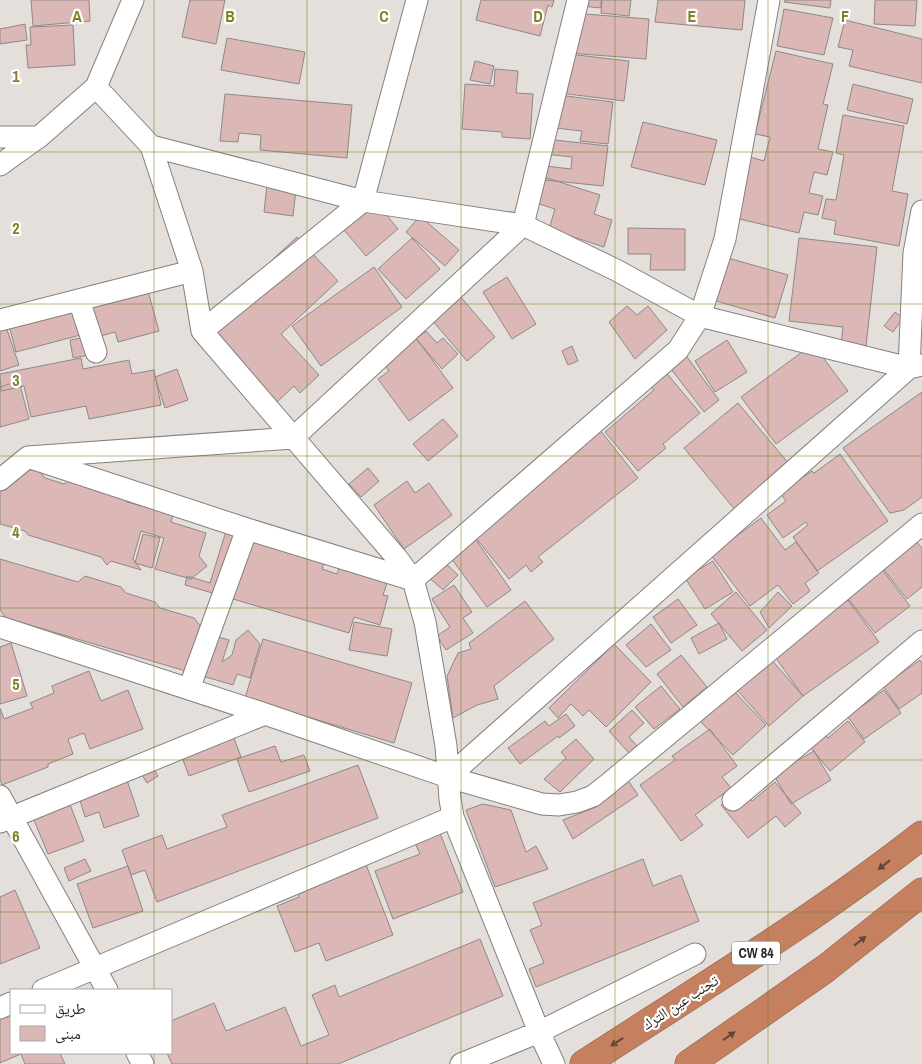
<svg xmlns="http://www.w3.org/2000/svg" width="922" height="1064" font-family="'Archivo Narrow','Noto Naskh Arabic',sans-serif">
	<rect width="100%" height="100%" fill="#e4dfdb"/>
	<path fill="#dbb7b6" stroke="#8e8888" d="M31,0h58l1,21 -57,5z
		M190,0h35l-9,44 -34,-7z
		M481,0h73l-2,7 -4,-2 -8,31 -64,-16z
		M582,0h19v8l-19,-2z
		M602,0h29l-2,16 -28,-3z
		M658,0h87l-3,30 -87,-8z
		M785,0h46l-1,8 -46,-6z
		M875,0h42l-2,26 -41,-2z
		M784,9l49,9 -9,37 -47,-9z
		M572,13l77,6 -3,40 -77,-6z
		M845,20l77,19v44l-73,-17 4,-16 -15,-3z
		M25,24l2,16 -27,4v-15z
		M73,25l2,40 -47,3 -2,-23h5l-1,-18z
		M227,38l78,14 -6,32 -78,-14z
		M776,51l57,13 -10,40 5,1 -10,44 15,3 -6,23 -13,-3 -5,21 14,3 -5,19 -14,-3 -5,21 -64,-15 15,-61 14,4 6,-24 -15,-3z
		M560,53l69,8 -5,40 -64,-8z
		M475,61l19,5 -4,18 -20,-4z
		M495,69l23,2 -2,22 17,1 -3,45 -28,-2v-5l-40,-3 3,-45 29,2z
		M853,84l60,15 -6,25 -60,-14z
		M225,94l127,11 -5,53 -87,-8 1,-15 -22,-2 -1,9 -18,-1z
		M559,95l54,7 -5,42 -28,-3 2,-10 -27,-3z
		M843,115l61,11 -12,65 16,3 -9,52 -65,-12 2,-13 -14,-3 4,-19 10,1 8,-45 -8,-2z
		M643,122l74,18 -12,45 -74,-18z
		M546,139l62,7 -5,40 -58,-6 1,-14 25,3 1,-12 -27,-3z
		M541,176l59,19 -6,19 18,6 -8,27 -55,-18 6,-20 -22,-7z
		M267,185l29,4 -3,27 -29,-4z
		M376,202l22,27 -32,27 -32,-38z
		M420,216l39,34 -14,16 -39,-34z
		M628,228l57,1v41h-35l1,-16h-23z
		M297,237l41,44 -57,53 38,41 -19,18 -6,-7 -18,17 -73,-79z
		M412,238l28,31 -34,30 -28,-30z
		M799,238l78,9 -11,99 -25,-2 2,-17 -54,-6z
		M728,258l60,17 -13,43 -59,-17z
		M374,267l28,40 -81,59 -29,-40z
		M507,277l29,47 -24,15 -29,-47z
		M109,281l3,12 34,-9 13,47 -41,11 -3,-10 -25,7 -2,-6 -72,19 -11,-42z
		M459,295l36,42 -28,24 -36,-42z
		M627,306l10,9 11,-9 19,24 -32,29 -26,-37z
		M0,309l19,56 -19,6z
		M895,312l8,6 -10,14 -9,-6z
		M426,331l11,12 6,-5 15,16 -16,15 -26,-30z
		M92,336l3,18 -22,4 -3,-18z
		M416,338l37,50 -44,33 -31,-42 11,-8 -6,-8z
		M727,340l20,32 -32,20 -20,-31z
		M813,344l35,47 -72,53 -35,-47z
		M572,346l6,15 -10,4 -6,-14z
		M684,353l35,47 -15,12 -36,-47z
		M81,358l2,11 46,-9 3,14 22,-4 7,35 -72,14 -3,-13 -55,11 -7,-31 -23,5 -1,-17z
		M177,369l11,31 -23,8 -10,-31z
		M663,369l37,44 -37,31 3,4 -28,23 -33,-39 49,-42 -7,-8z
		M19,381l10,38 -29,8v-40z
		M922,392v105l-18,13 -14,3 -47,-65z
		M738,403l52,62 -54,46 -52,-63z
		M443,419l15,17 -30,25 -15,-17z
		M600,430l38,48 -100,79 5,5 -12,10 -5,-7 -17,14 -38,-47z
		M840,454l48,67 -71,50 -24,-34 15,-12 -2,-3 -23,16 -16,-23 19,-14 -6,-8 32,-22 2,2z
		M35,465l10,13 19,6 10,-8 43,13 10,13 22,6 7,-5 19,5 -4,14 35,11 -7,23 8,10 -16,13 -36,-10 9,-31 -23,-7 -8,28 8,11 -30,-9 -4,4 -6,-8 -73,-22 -3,-4 -25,-7v-55z
		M368,468l11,13 -18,16 -12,-13z
		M407,481l8,12 14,-10 23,32 -48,34 -30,-44z
		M761,518l24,32 11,-8 23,31 -14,10 5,8 -17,13 -15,-19 -28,21 -39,-51z
		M227,528l99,29 -4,12 15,5 3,-9 48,15 -5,15 5,1 -8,29 -26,-8 -5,16 -164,-48 2,-9 23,7z
		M143,534l17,4 -8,30 -17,-5z
		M914,539l8,9v39l-15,12 -26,-33z
		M476,540l35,50 -24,17 -36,-49z
		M0,559l78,23 7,-6 36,11 5,6 29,9 5,6 34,10 13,16 22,6 -7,22 10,-7 4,-15 12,-10 12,14 -10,34 -13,-4 -4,11 -227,-67 -6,-8z
		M441,559l17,16 -15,15 -17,-15z
		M713,561l20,31 -28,17 -20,-31z
		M881,568l29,38 -35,27 -29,-37z
		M454,585l18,27 -9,6 10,15 -27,17 -9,-14 13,-9 -18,-28z
		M736,592l31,38 -25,21 -31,-37z
		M778,592l14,14 -23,22 -9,-16z
		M678,599l19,26 -26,18 -18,-26z
		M848,600l31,42 -76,54 -30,-42z
		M525,601l29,38 -60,47 4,13 -21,6 -24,13 -6,-42 11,-23 13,-4 -2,-6z
		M354,622l38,7 -5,27 -38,-6z
		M719,623l8,16 -28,15 -8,-16z
		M651,624l20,26 -25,17 -20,-22z
		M263,639l149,44 -18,60 -149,-45z
		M11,643l16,53 -27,8v-57z
		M614,644l37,38 -45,45 -17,-17 -6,6 -12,-12 -13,14 -9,-10z
		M681,655l26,32 -24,20 -26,-33z
		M771,659l32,37 -34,30 -32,-36z
		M920,660l2,3v30l-23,16 -24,-35 12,-9 9,12z
		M89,671l12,30 27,-11 15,39 -53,20 -6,-16 -16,6 5,15 -25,10v3l-46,18 -2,-6v-71l4,11 29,-11 -3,-5 24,-10 -2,-7z
		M661,686l19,23 -26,20 -19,-22z
		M733,690l33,35 -33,30 -33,-34z
		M884,690l17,23 -37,26 -25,-34 14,-10 8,12z
		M632,710l12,13 -15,14 8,9 -8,7 -20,-22z
		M566,714l9,12 -16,12 -1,-2 -38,28 -12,-16 37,-27 4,5z
		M848,721l17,21 -35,29 -28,-34 15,-12 11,13z
		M710,729l27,37 -15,11 9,11 -36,27 8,10 -22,16 -41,-56 35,-25 -3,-4z
		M231,730l10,27 -52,19 -10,-27z
		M576,739l18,20 -34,33 -16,-13 22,-21 -5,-6z
		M275,746l6,16 23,-7 6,16 -61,21 -12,-33z
		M814,751l17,29 -40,24 -24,-40 19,3z
		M150,763l8,13 -11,7 -8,-13z
		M358,765l20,53 -221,84 -12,-32 -14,5 -9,-25 40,-15 5,14 60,-22 -5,-12z
		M124,771l15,45 -35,12 -5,-16 -14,5 -9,-30z
		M627,779l11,16 -65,44 -10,-19 33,-13z
		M775,782l26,31 -16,14 -9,-11 -28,22 -27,-33 21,-16 10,12z
		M66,794l18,47 -36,13 -19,-46z
		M483,804l28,6 15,42 10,-6 12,23 -53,18 -29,-77z
		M440,833l23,59 -70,27 -18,-48 45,-17 -5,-11z
		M85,859l6,12 -22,10 -5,-13z
		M643,859l10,27 28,-11 18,46 -163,66 -7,-18 15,-6 -14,-33 12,-5 -9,-22z
		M365,862l28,73 -67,26 -7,-18 -24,9 -18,-46 22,-9 -3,-8z
		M128,866l15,45 -50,17 -16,-44z
		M15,890l25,58 -40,16v-67z
		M480,939l23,57 -165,68h-166l-5,-11h4v-32l43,-18 12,28 59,-24 16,39 28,-11 -17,-40 23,-10 4,12z
		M11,993v60h49l5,11h-40l-4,-10 -21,9v-65z"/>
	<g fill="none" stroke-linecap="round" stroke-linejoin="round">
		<g stroke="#85807d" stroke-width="23">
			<path id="street" d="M96,87l55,59 41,125 10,60 195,227 16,22 12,42 21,124 4,53 3,18 86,215 15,32
				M0,137h39
				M151,146l212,55 160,24 93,45 84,46 209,52 13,-3
				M0,165l39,-28 57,-50 37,-87
				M79,300l17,52
				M0,320l192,-49
				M202,331l161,-130 54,-201
				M28,457l219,72 166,51 265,-230 22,-34 25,-77 44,-239
				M0,480l28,-23 265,-19 230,-213 55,-225
				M0,627l265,87 183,63 94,27 17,1 18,-3 16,-6 14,-11 315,-261
				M189,689l58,-160
				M448,777l461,-409 5,-115 8,-42
				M0,796l107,194
				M733,800l189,-159
				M0,822l265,-108
				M43,990l410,-173
				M0,1008l11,-5
				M137,1053l6,11
				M461,1064l78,-32 156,-78"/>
		</g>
		<g stroke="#8d604a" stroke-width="29">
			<path id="highway" d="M584,1064c114,-74 231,-145 338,-229
				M689,1064l136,-95 97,-77"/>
		</g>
		<use href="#street" stroke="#fff" stroke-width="21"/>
		<use href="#highway" stroke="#c4805f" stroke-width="28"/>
	</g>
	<defs><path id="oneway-solid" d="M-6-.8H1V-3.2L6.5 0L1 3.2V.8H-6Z" transform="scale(1.25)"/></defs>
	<g fill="#5f4639">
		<use href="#oneway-solid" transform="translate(884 865) rotate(142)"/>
		<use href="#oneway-solid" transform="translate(860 941) rotate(-38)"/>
		<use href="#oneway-solid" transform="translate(729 1036) rotate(-35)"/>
		<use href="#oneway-solid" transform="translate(617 1042) rotate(147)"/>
	</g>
	<path fill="none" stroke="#81812a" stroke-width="1" stroke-opacity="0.55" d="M154,0v990M307,0v1064M461,0v1064M615,0v1064M768,0v1064M0,152h922M0,304h922M0,456h922M0,608h922M0,760h922M0,912h922M154,1053v11"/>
	<g text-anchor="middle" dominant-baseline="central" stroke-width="4.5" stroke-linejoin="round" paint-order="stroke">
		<rect fill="#fff" stroke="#686766" stroke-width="1" x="732" y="941.5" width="48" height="23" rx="4"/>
		<g font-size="14" font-weight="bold" fill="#282624">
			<text x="756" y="953">CW 84</text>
		</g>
		<g font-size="15" fill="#282624" stroke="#fff">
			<text transform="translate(680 1002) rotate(-33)">تجنب عين الترك</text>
		</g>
	</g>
	<g font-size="16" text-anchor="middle" font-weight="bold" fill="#81812a" stroke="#fff" stroke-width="4.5" stroke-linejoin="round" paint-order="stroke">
		<text x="77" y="22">A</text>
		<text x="230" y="22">B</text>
		<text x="384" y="22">C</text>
		<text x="538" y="22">D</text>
		<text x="692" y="22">E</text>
		<text x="845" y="22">F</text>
		<text x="16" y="82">1</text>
		<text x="16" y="234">2</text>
		<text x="16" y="386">3</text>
		<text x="16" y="538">4</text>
		<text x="16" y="690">5</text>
		<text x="16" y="842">6</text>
	</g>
	<rect x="10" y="989" width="162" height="65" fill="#ffffff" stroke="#a9a8a7"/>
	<rect x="20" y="1005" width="25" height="8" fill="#ffffff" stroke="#a9a8a7"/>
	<text x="55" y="1014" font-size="15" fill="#282624">طريق</text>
	<rect x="20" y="1026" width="25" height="15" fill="#dbb7b6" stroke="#a9a8a7"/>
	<text x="55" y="1039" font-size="15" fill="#282624">مبنى</text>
</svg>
